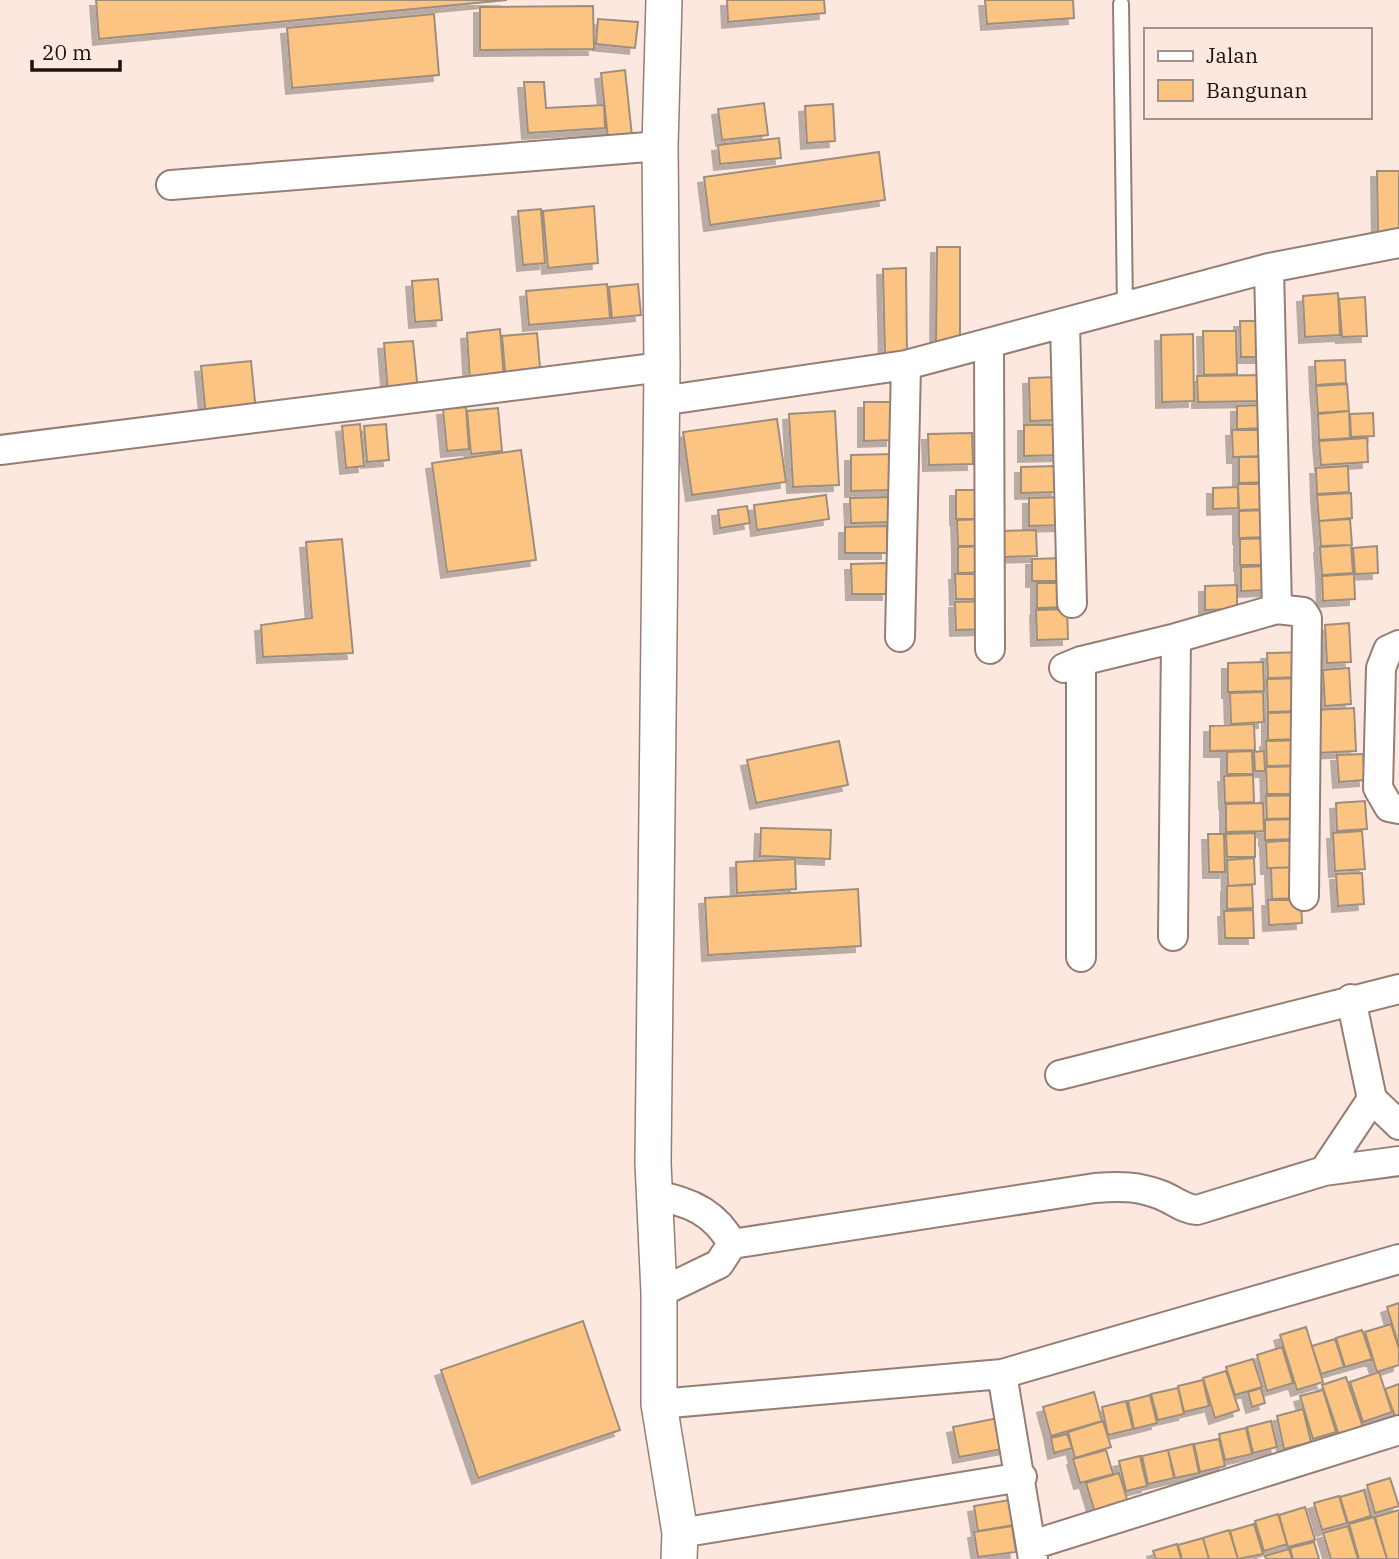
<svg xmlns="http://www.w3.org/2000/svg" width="1399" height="1559" font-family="'IBM Plex Serif',serif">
	<defs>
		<filter id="shadow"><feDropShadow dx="-6" dy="6" stdDeviation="0" flood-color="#0004"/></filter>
	</defs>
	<rect width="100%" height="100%" fill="#fde8e0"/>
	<path fill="#fcc483" stroke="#9e8e7d" stroke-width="2" filter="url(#shadow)" d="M96,0h411l-408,39z
		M727,0h97l1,13 -97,9z
		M985,0h88l1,18 -87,6z
		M593,6l1,43 -114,1v-43z
		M434,14l5,61 -147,13 -5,-60z
		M598,19l40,3 -3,26 -39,-4z
		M625,70l7,66 -24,2 -7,-65z
		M524,82h20l2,26 58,-3 1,23 -77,5z
		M764,103l4,32 -46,5 -4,-31z
		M833,104l2,37 -28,2 -2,-37z
		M779,138l2,20 -61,6 -2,-19z
		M879,152l6,48 -175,25 -6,-48z
		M1377,171h22v65h-21z
		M594,206l4,57 -50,5 -5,-57z
		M541,209l4,54 -22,2 -5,-54z
		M937,247h23v94l-24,1z
		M906,268l1,89h-22l-2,-88z
		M438,279l4,41 -27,2 -3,-41z
		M607,284l3,34 -81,7 -3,-34z
		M638,284l3,31 -29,3 -3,-31z
		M1338,293l2,42 -35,2 -2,-41z
		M1365,297l2,39 -25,1 -3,-38z
		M1240,321h27v36h-26z
		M500,329l4,50 -34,2 -3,-48z
		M1203,331h33l1,43 -33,1z
		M537,333l4,46 -35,3 -4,-46z
		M1193,334l1,67 -32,1 -1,-67z
		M413,341l5,50 -30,2 -4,-50z
		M1345,360l1,23 -30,2 -1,-24z
		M251,361l5,51 -50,5 -5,-51z
		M1266,375v26l-68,1 -1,-26z
		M1056,377v43l-26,1 -1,-43z
		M1347,384l2,27 -31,2 -2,-27z
		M864,402h28v38l-28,1z
		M1268,405v23l-31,1v-23z
		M466,407l3,42 -22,2 -4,-42z
		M498,408l4,43 -31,3 -4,-43z
		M835,411l4,74 -46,2 -4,-73z
		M1349,411l1,27 -31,2 -1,-26z
		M1373,413l1,23 -23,1 -1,-23z
		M777,419l9,63 -94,13 -9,-63z
		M360,424l4,42 -18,2 -4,-42z
		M386,424l3,36 -22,2 -3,-36z
		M1024,425h36v30l-36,1z
		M1232,430h36v26l-35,1z
		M972,433l1,31 -44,1 -1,-31z
		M1367,438l1,24 -47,3 -2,-24z
		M521,450l15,110 -89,12 -15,-109z
		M897,454v36l-46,1v-36z
		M1239,457h29l1,25 -30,1z
		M1056,466l1,26 -36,1v-26z
		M1348,466l1,26 -32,2 -1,-26z
		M1238,484h31v25l-30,1z
		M1238,487v21l-25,1v-21z
		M956,490h32l1,29h-33z
		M1351,493l1,25 -33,3 -2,-26z
		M826,495l3,24 -72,11 -3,-25z
		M896,497v25l-45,1 -1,-25z
		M1062,497l1,28 -34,1v-28z
		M747,506l3,17 -30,5 -2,-18z
		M1269,510l1,27 -31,1v-27z
		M988,519l1,27h-31l-1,-26z
		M1350,519l2,26 -31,1 -2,-25z
		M887,526v27h-42v-26z
		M1036,530l1,26 -34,1 -1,-26z
		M1270,538v27h-30v-26z
		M342,539l11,114 -90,4 -2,-32 51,-7 -6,-76z
		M1351,545l2,28 -31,2 -2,-28z
		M989,546v26l-31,1v-26z
		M1377,546l1,27 -23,1 -2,-26z
		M1065,558v23h-33v-22z
		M887,563l1,31h-36l-1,-30z
		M1270,566l1,24 -30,1v-24z
		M955,574h33v25h-32z
		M1354,574l1,25 -32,2 -1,-25z
		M1037,583h28l1,24 -29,1z
		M1237,585v24l-32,1v-24z
		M988,601v28l-32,1 -1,-28z
		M1067,609l1,30 -31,1 -1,-30z
		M1349,623l2,39 -24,1 -2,-38z
		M1303,652v25l-35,1 -1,-25z
		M1263,662l1,29 -36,1v-29z
		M1349,668l2,36 -26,2 -2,-36z
		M1301,678l1,33 -34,1 -1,-33z
		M1263,692l1,30 -33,2 -1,-31z
		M1354,708l2,43 -40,2 -2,-43z
		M1300,712v27l-32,1v-27z
		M1254,724l1,26 -45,1v-25z
		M1302,740l1,25 -36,1 -1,-25z
		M839,741l9,44 -92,18 -9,-43z
		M1252,751l1,23h-26v-22z
		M1264,751l1,20h-10l-1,-19z
		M1363,754l2,26 -26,2 -2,-27z
		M1302,766l1,28h-36l-1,-27z
		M1253,775l1,27 -29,1 -1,-27z
		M1301,795l1,23 -35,1 -1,-23z
		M1365,801l2,28 -30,2 -1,-28z
		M1263,803l1,28 -38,1v-28z
		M1300,819l1,20 -36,1v-20z
		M761,828l70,2 -1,29 -70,-3z
		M1362,831l3,38 -30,2 -2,-38z
		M1255,833v24h-28l-1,-23z
		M1208,834h16l1,38h-16z
		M1300,840l1,27 -34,1 -1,-26z
		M1254,858l1,26 -27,2 -1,-26z
		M795,859l1,30 -59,4 -1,-31z
		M1301,867l1,31 -30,1 -1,-31z
		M1362,873l2,31 -26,2 -2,-32z
		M1252,885l1,23 -26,1v-23z
		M858,889l3,57 -153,9 -3,-57z
		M1268,900h33l1,23 -33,2z
		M1253,910l1,28h-29l-1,-27z
		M1399,1303v44l-12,-40z
		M583,1321l37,109 -142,48 -37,-108z
		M1391,1324l8,25v16l-22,7 -12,-40z
		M1306,1327l17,55 -26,8 -17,-55z
		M1362,1330l10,29 -27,8 -9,-29z
		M1335,1339l9,28 -23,7 -9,-28z
		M1282,1347l11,36 -26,8 -10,-36z
		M1253,1359l9,28 -27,8 -9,-28z
		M1226,1371l13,39 -24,8 -12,-40z
		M1379,1372l13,40 -29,10 -13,-40z
		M1346,1377l20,59 -24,8 -20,-59z
		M1203,1380l6,26 -25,6 -6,-26z
		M1399,1384v34l-3,1 -11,-30z
		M1178,1388l6,26 -26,6 -7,-26z
		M1261,1388l4,15 -13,4 -4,-15z
		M1323,1390l13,42 -23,7 -13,-43z
		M1094,1392l8,29 -51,15 -8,-29z
		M1150,1395l7,28 -23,6 -6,-28z
		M1126,1401l7,28 -25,6 -6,-28z
		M1303,1409l8,33 -27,7 -7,-33z
		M1008,1416l5,31 -54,10 -6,-30z
		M1103,1421l8,26 -36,11 -7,-26z
		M1271,1421l6,26 -24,6 -6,-26z
		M1246,1428l6,26 -27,6 -6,-26z
		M1067,1434l5,14 -18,5 -3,-15z
		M1219,1439l6,27 -25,6 -6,-28z
		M1193,1444l6,29 -24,5 -7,-28z
		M1106,1450l7,24 -33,9 -7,-24z
		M1168,1450l6,28 -26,6 -6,-28z
		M1140,1456l7,30 -21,5 -7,-30z
		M1119,1473l10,33 -33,10 -10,-33z
		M1390,1478l9,28 -24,7 -8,-28z
		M1364,1490l7,26 -23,7 -8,-26z
		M1339,1496l8,27 -25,7 -8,-27z
		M1022,1498l4,25 -48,8 -4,-25z
		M1305,1507l10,33 -27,7 -9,-32z
		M1399,1510v49h-12l-12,-42z
		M1278,1514l9,30 -23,7 -9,-30z
		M1374,1517l13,42h-28l-10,-35z
		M1254,1524l9,30 -25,5 -8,-28z
		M1012,1526l4,26 -38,5 -4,-25z
		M1348,1526l10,33h-27l-8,-26z
		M1229,1530l9,29h-29l-6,-21z
		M1203,1538l6,21h-27l-4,-14z
		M1314,1542l5,17h-26l-3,-11z
		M1177,1544l4,15h-25l-3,-8z
		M1289,1549l3,10h-26l-1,-3z"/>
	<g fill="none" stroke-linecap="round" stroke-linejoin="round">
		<g stroke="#957e75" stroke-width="18">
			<path id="service" d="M1121,4l4,304"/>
		</g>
		<g stroke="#957e75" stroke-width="32">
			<path id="minor" d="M171,185l489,-39
				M1269,268l8,341
				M1065,324l7,279
				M989,345l1,304
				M661,401l245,-36 363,-97 130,-25
				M0,450l662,-83
				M900,637l6,-272
				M1399,645l-11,5 -7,18 -3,120 11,19 10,2
				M1064,668l17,-7 95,-23
				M1173,936l3,-298 101,-29 26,3 4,6 -3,278
				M1081,957v-296
				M1351,999l21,100
				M1060,1075l339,-86
				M1324,1171l48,-72 27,26
				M654,1196c34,4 62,17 78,48l-13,20 -60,29
				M732,1244l363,-56c25,-2 43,-2 66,7 13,5 22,14 36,15l127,-39 75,-10
				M1002,1374l31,185
				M659,1404l343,-30 397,-115
				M680,1533l342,-56
				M1032,1545l367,-115"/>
		</g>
		<g stroke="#957e75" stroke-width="38">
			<path id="tertiary" d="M664,0l-4,146 2,221 -9,796 6,130v111l21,129 -1,26"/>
		</g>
		<use href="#service" stroke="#fff" stroke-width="14"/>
		<use href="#minor" stroke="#fff" stroke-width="28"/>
		<use href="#tertiary" stroke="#fff" stroke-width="35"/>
	</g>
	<rect x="1144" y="28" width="228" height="91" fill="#fde8e0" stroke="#a2928c" stroke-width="2"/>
	<rect x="1158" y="51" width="35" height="10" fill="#ffffff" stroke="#a2928c" stroke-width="2"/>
	<text x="1206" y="63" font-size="21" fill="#1a120e">Jalan</text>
	<rect x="1158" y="80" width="35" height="21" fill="#fcc483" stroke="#a2928c" stroke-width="2"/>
	<text x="1206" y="98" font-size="21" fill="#1a120e">Bangunan</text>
	<path d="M32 60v10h88v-10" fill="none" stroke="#1a120e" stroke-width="3.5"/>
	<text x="42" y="60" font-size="21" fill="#1a120e" stroke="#fde8e0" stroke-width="5" paint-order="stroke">20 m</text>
</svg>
